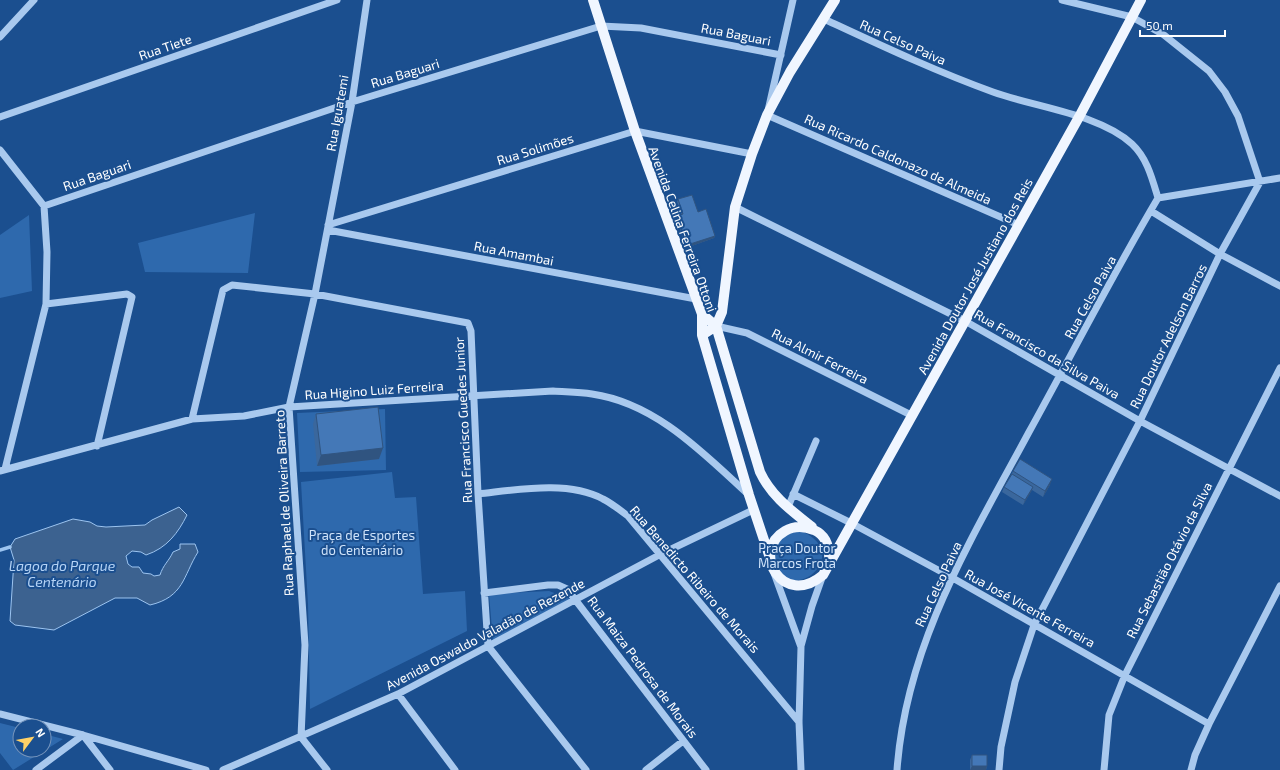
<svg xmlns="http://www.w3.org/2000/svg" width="1280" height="770" font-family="'Exo 2',sans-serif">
	<rect width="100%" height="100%" fill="#1b4f8f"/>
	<path fill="#2e69ad" d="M255,213l-7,60 -103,-1 -7,-29z
		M29,215l3,76 -32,7v-63z
		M385,409l1,61 -86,2 -3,-59z
		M392,472l3,26 21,-1 7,97 42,-3 2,40 -157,78 -2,-105 -7,-122z
		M801,531c47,20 4,63 -17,45 -4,-3 -8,-10 -11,-14l2,-18 15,-12z
		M549,591l24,9 -80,41 -4,-47z
		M0,723l20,5v22h24v-16l19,5 -50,31 -13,-17z"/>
	<path fill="#3c6290" stroke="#9cc4f0" d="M179,507l8,8c-9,18 -20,33 -41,40l-5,-3 -9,-1 -6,5 2,8 4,3h7l4,6 8,1 3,2 6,-1c3,-10 9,-14 13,-23l7,-3v-5h15l3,8c-15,24 -14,45 -48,53l-13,-7h-22l-61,32 -39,-5 -5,-4 4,-61 -4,-13 5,-8 58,-20 17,3 7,4 9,1 39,-2 7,-5z"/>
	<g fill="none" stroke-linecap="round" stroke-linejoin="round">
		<path stroke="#9cc4f0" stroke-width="3.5" d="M0,550l10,-3"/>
		<path stroke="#a9c9ee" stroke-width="7" d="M793,0l-26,115 252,110
			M824,19c56,26 111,52 169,73 41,15 107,22 139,52 15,14 20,34 26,54 -45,76 -86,156 -129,234 -58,108 -123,212 -132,338
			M0,37l34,-37
			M0,117l337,-117
			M0,150l44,56 3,46 -1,52 -41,165
			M1158,198l122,-20
			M44,206l308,-104 249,-76 40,2 140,27
			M735,207l230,114 175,100 140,75
			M1151,211l69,43 60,32
			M328,225l307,-94 117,23
			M328,230l368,69
			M46,304l81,-10 5,3 -35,149
			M716,326l31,7 164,82
			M192,419l31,-129 9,-5 83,9 153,29 3,8 7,163 10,152 98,124
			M0,471l192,-52 52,-3 45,-9 264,-16c13,1 26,1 39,3 64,9 112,60 157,101
			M478,494c38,-4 90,-14 125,5 8,4 17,11 25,17l171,206
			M793,494l58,29 100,54 258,147
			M788,507l28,-66
			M774,573l27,74 -2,75 2,48
			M484,593l64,-8h10l9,4 139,181
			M801,646l11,-40 11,-31
			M398,694l57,76
			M0,714l83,21 123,35
			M36,770l47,-35 27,35
			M223,770l175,-76 263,-140 92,-44
			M327,770l-26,-33 4,-92 -16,-238 26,-113 37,-192 15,-102
			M646,770l37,-29
			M999,770l2,-23 14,-65 19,-57 106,-204 80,-167 40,-72 -22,-66 -13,-24 -16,-21 -45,-36 -32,-18 -70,-17
			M1104,770l5,-55 16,-40 155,-307
			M1191,770l4,-15 14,-31 71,-138"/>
		<path stroke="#f0f6ff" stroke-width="10" d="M593,0l42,131 67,183v21l47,160 20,60
			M702,314l14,12 44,146c11,24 32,39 52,55
			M702,335l14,-9 6,-14 13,-105 17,-53 15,-39 23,-43 45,-72
			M829,564c1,-13 -1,-28 -15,-34 -10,-4 -19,-5 -29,1 -35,20 -2,78 38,44l256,-458 62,-117"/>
	</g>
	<path fill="#3a679d" d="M678,199l20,13 17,24 -1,2 -28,10 -10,-29 1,-3 4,-1 -4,-13z
		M316,414l63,45 -62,7 -4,-42z
		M1013,471l37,14 -7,12 -11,-7 -9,15 -21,-13 2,-5 7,-12z
		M972,755l15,11 -1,4h-16v-10z"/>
	<path fill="#305480" d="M715,236l-1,2 -28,10 1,-3z
		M383,448l-4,11 -62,7 4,-11z
		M1052,479l-2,6 -7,12 2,-6z
		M1033,487l-2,5 -8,13 2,-5z
		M972,766h15l-1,4h-16z"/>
	<path fill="#4478b7" stroke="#305480" d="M692,195l6,17 8,-3 9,27 -28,9 -10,-29 6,-2 -5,-15z
		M378,407l5,41 -62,7 -5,-41z
		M1020,459l32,20 -7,12 -32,-20z
		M1012,474l21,13 -8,13 -21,-13z
		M972,755h15v11h-15z"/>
	<g text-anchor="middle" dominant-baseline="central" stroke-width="4" stroke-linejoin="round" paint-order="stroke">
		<g font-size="13" fill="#fff" stroke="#1b4f8f">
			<text transform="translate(736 34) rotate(11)">Rua Baguari</text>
			<text transform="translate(903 42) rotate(24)">Rua Celso Paiva</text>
			<text transform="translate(165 47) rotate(-19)">Rua Tiete</text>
			<text transform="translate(405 73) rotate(-17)">Rua Baguari</text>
			<text transform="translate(337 113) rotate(-80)">Rua Iguatemi</text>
			<text transform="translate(535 149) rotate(-17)">Rua Solimões</text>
			<text transform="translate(898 159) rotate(24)">Rua Ricardo Caldonazo de Almeida</text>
			<text transform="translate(97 175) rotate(-19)">Rua Baguari</text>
			<text transform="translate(683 229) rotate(70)">Avenida Celina Ferreira Ottoni</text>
			<text transform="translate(514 253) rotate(11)">Rua Amambai</text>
			<text transform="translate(975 276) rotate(-61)">Avenida Doutor José Justiano dos Reis</text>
			<text transform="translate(1090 297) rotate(-61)">Rua Celso Paiva</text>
			<text transform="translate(1168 336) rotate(-64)">Rua Doutor Adelson Barros</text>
			<text transform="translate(1047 354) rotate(30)">Rua Francisco da Silva Paiva</text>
			<text transform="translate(820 356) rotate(27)">Rua Almir Ferreira</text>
			<text transform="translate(374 390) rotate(-4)">Rua Higino Luiz Ferreira</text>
			<text transform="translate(463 420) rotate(-93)">Rua Francisco Guedes Junior</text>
			<text transform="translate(284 503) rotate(-93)">Rua Raphael de Oliveira Barreto</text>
			<text transform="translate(1169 560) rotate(-63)">Rua Sebastião Otávio da Silva</text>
			<text transform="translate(695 579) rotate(49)">Rua Benedicto Ribeiro de Morais</text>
			<text transform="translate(938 584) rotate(-65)">Rua Celso Paiva</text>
			<text transform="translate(1030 608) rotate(29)">Rua José Vicente Ferreira</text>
			<text transform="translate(485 634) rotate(-28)">Avenida Oswaldo Valadão de Rezende</text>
			<text transform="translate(643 667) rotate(53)">Rua Maiza Pedrosa de Morais</text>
		</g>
		<g font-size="13" fill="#cfe3fa" stroke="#1b4f8f">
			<text x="362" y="535">Praça de Esportes<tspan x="362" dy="15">do Centenário</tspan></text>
			<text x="797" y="548">Praça Doutor<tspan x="797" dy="15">Marcos Frota</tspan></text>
		</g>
		<g font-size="14" font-style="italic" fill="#b5d3f5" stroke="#1b4f8f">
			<text x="62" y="565">Lagoa do Parque<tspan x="62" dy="16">Centenário</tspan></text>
		</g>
	</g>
	<g transform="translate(32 738) rotate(58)"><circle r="19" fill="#1b4f8f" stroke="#7695bc"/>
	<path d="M0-3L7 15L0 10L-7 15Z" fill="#ffd166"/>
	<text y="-6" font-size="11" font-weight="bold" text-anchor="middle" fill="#ffffff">N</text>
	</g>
	<path d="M1140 30v6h85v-6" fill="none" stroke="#ffffff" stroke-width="2"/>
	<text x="1146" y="30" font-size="12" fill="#ffffff" stroke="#1b4f8f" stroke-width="3" paint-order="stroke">50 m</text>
</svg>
